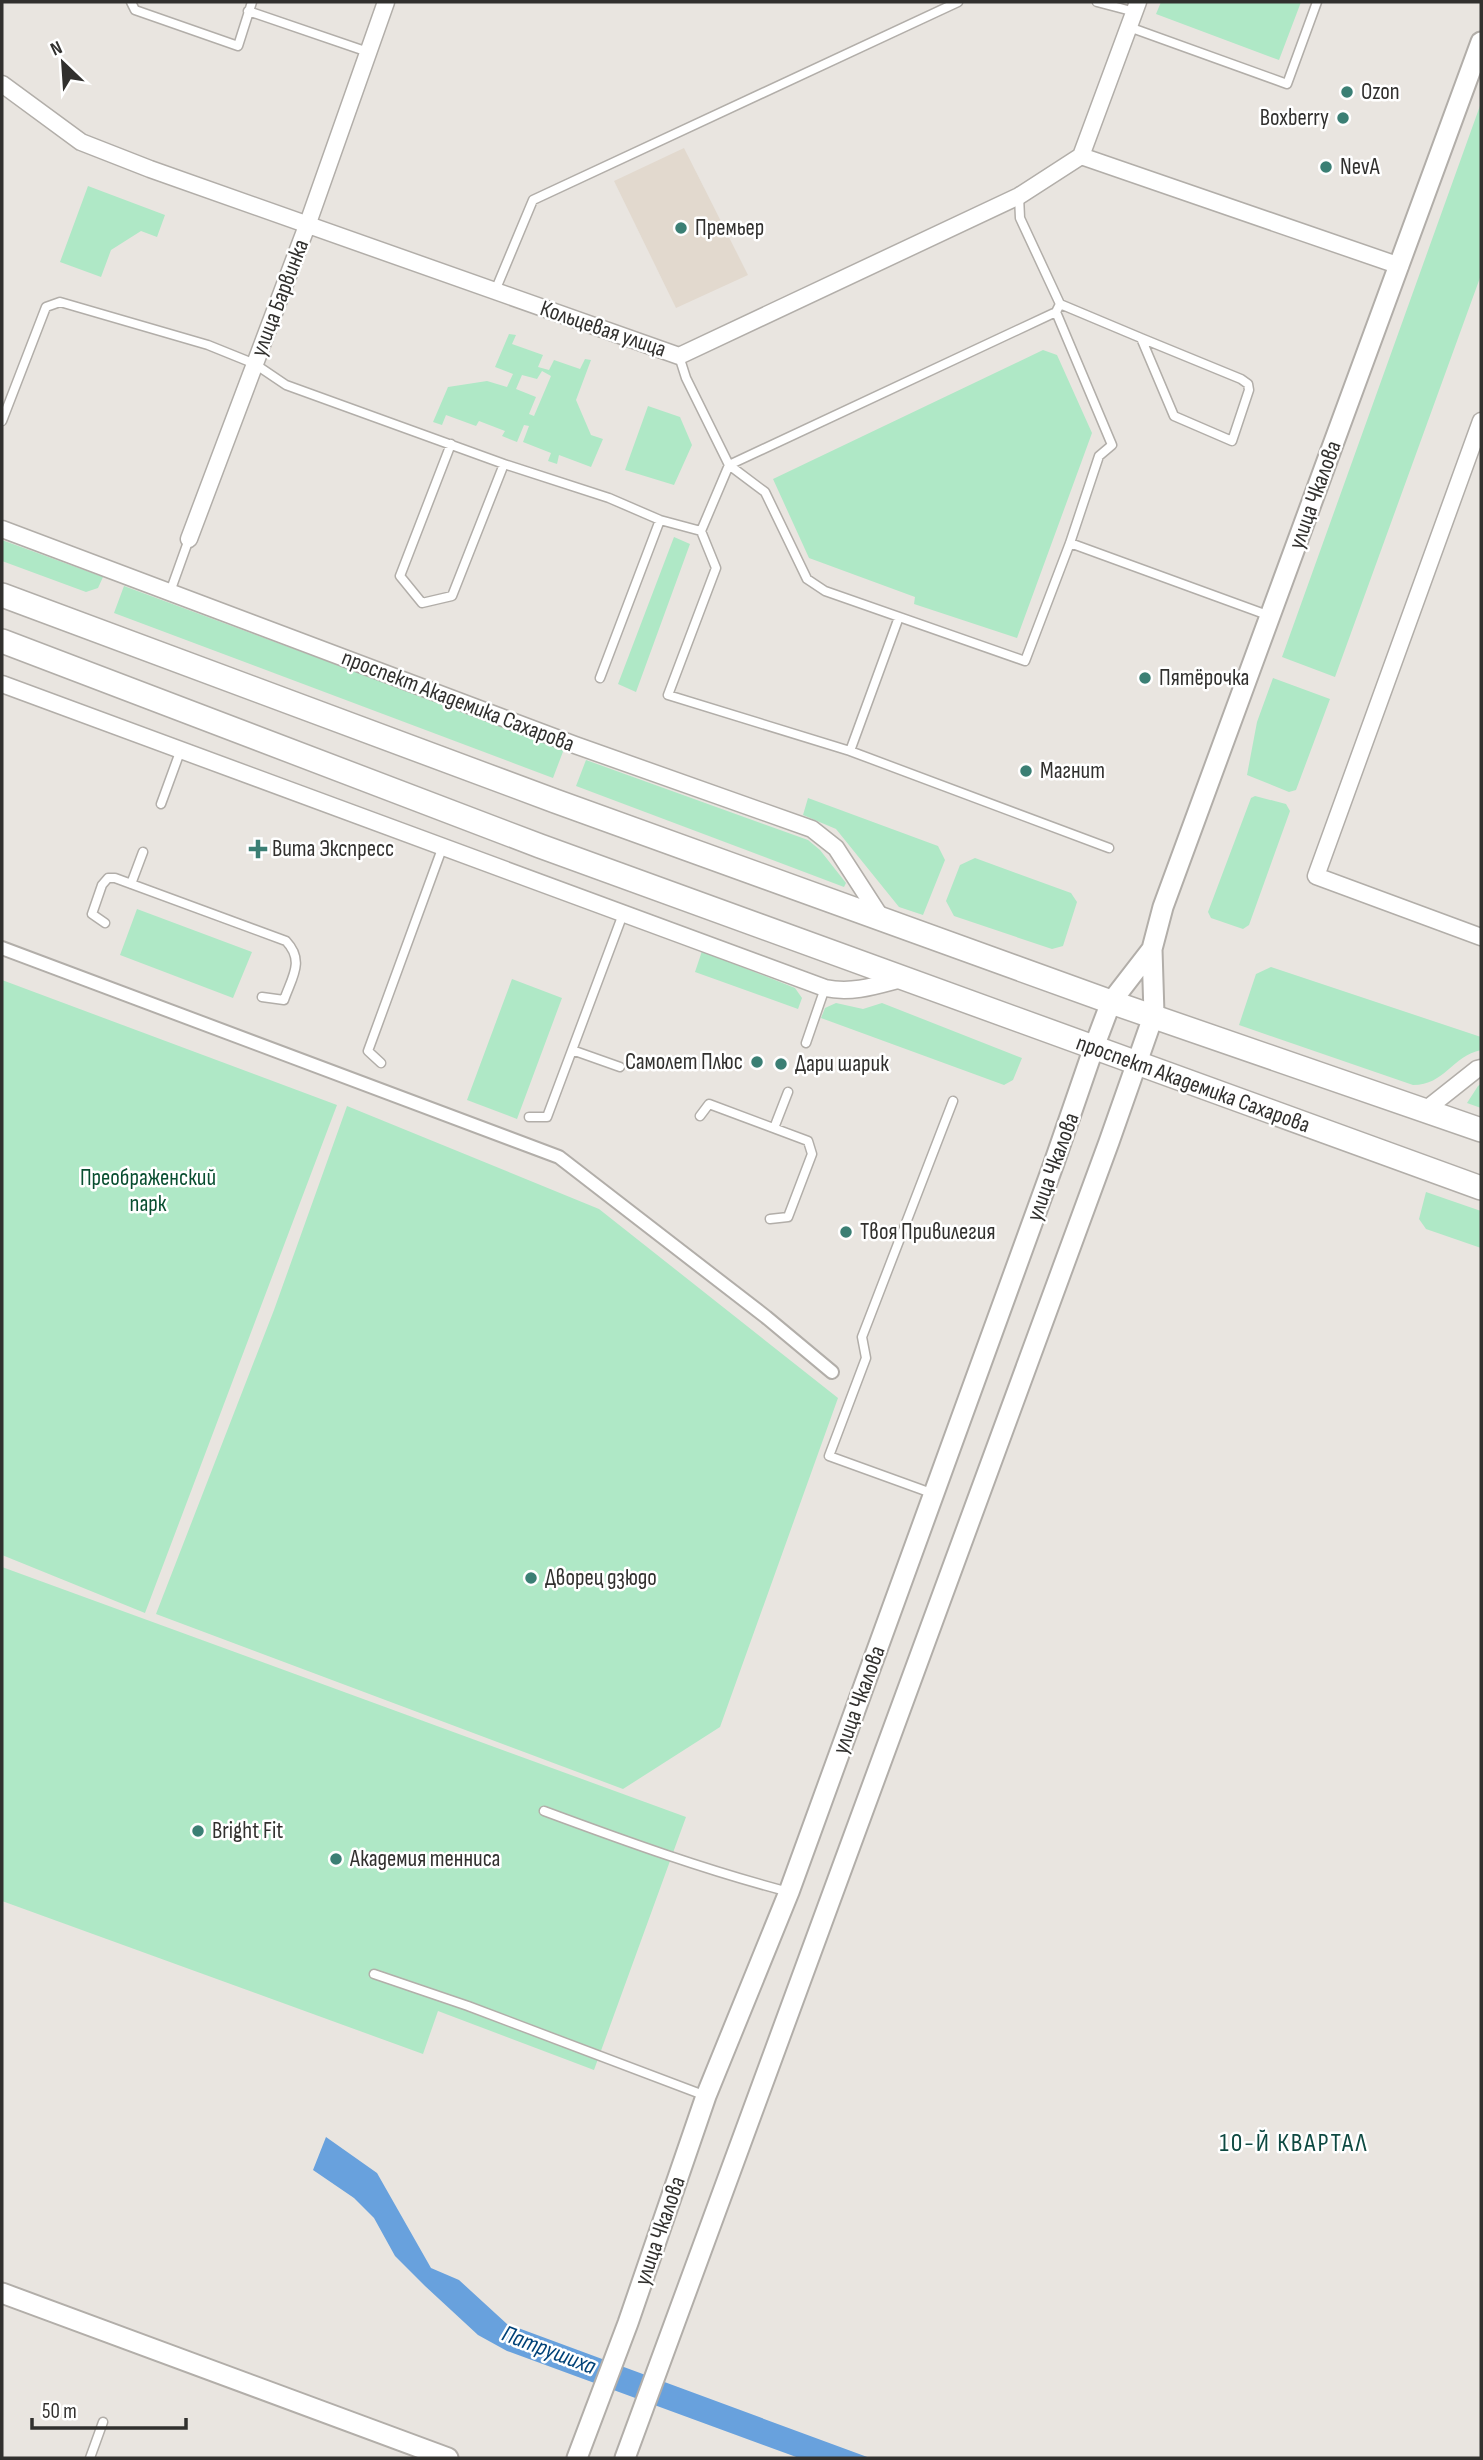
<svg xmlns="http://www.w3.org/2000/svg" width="1483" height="2460" font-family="'Sofia Sans Condensed',sans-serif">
	<rect width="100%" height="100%" fill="#e9e5e0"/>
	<path fill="#e2d9ce" d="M684,148l64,127 -72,33 -62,-127z"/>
	<path fill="#afe8c6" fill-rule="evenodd" d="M1161,2h140l-22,58 -123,-46z
		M1481,103v172l-146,402 -53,-20z
		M88,186l77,29 -8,22 -16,-6 -30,19 -10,27 -41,-15z
		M509,334l7,1 -4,9 31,11 -5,12 11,3 5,-10 26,9 5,-10 6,1 -15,40 15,35 12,4 -12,28 -32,-12 -2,9 -9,-3 3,-8 -28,-11 6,-16 -5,-1 -7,17 -15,-6 3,-5 -26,-10 -3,5 -30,-11 -4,10 -9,-3 15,-35 39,-6 20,6 6,-13 -18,-7zM542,371l9,5 -17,40 -5,-2 7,-17 -20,-8 6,-14 15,4z
		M1043,350l14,5 35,78 -75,205 -103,-34 1,-7 -106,-39 -36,-79z
		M648,406l32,11 12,28 -18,40 -49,-15z
		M674,537l16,7 -54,148 -18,-8z
		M2,540l101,37 -5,11 -12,4 -84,-31z
		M124,586l440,163 -11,29 -439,-165z
		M1273,678l57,21 -34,91 -7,2 -42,-17 10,-53z
		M586,760l222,80 12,10 26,33 -2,4 -268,-101z
		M1255,796l31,8 4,7 -41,114 -6,4 -32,-11 -3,-6 43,-114z
		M808,798l130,48 7,14 -22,55 -24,-8 -63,-78 -33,-14z
		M975,858l96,35 6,9 -14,44 -11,3 -98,-33 -8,-15 14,-36z
		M137,909l115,43 -19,46 -113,-43z
		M702,951l93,37 7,10 -4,11 -103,-37z
		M1271,967l210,70v13c-29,6 -36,35 -68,35l-174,-60 17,-51z
		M512,979l50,19 -45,121 -50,-19z
		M2,980l335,125 -192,508 -143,-58z
		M836,1003l27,6 19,-6 140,55 -9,22 -9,5 -183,-67 4,-10z
		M1481,1084v24l-14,-5 11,-17z
		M347,1106l252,103 239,189 -118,329 -97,62 -467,-175 118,-304z
		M1426,1192l55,19v37l-55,-19 -7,-10z
		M2,1567l684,250 -92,253 -156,-59 -15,43 -421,-153z"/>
	<path fill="#68a1dd" d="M326,2137l51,36 54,95 28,12 48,44 363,134h-71l-292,-107 -29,-16 -53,-49 -30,-30 -21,-38 -20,-20 -41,-28z"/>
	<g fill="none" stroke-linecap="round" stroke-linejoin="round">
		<g stroke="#b2aea9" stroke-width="11">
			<path id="service" d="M131,2l4,8 103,36 14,-44
				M1097,2l38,10
				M248,11l120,41
				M1129,27l158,57 30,-82
				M495,291l38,-91 425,-198
				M1060,304l81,34 33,78 58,25 17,-51 -1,-6 -7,-5 -100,-41
				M679,356l7,22 43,87 327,-153 4,-8 -40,-86 -1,-22
				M2,421l44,-114 14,-5 148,43 47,19 31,21 218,79 105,34 51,22 41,11 28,-66 36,27 42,87 18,12 200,70 45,-118 29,-87 13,-11 -56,-133
				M451,444l-51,132 22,27 30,-7 52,-132
				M701,531l15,37 -48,127 182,56 259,97
				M1070,543l200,73
				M170,592l19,-53
				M600,678l60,-158
				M850,751l49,-134
				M161,804l19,-52
				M131,884l12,-32
				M105,923l-13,-9 10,-29 6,-7h7l171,63c19,20 6,36 -2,59l-22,-3
				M806,1043l19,-55
				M572,1050l48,17
				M381,1063l-13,-12 75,-205
				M700,1116l9,-12 99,37 4,13 -24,63 -18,2
				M529,1117h18l76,-203
				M774,1128l14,-36
				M934,1494l-105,-38 37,-98 -4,-21 91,-236
				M544,1811c81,30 161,59 245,81
				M374,1974l94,32 238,90
				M90,2458l13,-36"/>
		</g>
		<g stroke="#b2aea9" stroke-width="16">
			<path id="pedestrian" d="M2,948l557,209 207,160 66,55"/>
		</g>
		<g stroke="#b2aea9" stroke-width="19">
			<path id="minor" d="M2,84l79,58 69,27 529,187 340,-160 62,-40 57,-154
				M1081,156l319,110
				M1481,421l-165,455 165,61
				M2,529l573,216 237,84 24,19 44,68
				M189,539l119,-316 78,-221
				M2,684l823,304c28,6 53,-3 80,-10
				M1424,1111l53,-42 4,-1"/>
		</g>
		<g stroke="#b2aea9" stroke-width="23">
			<path id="tertiary" d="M2,2293l446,165
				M577,2458l51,-135 78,-227 83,-204 265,-729 40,-116 17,-45 41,-53
				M625,2458l484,-1316 45,-128 -2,-65 11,-42 318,-865"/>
		</g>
		<g stroke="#b2aea9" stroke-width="26">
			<path id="secondary" d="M2,595l553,206 556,201 370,128
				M2,641l538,205 941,342"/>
		</g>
		<use href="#service" stroke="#fff" stroke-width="8"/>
		<use href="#pedestrian" stroke="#fff" stroke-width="12"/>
		<use href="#minor" stroke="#fff" stroke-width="16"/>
		<use href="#tertiary" stroke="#fff" stroke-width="19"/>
		<use href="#secondary" stroke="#fff" stroke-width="23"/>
	</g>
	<g fill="#3b7f74" stroke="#fff" stroke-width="2.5">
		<circle cx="1347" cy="92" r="7"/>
		<circle cx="1343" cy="118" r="7"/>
		<circle cx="1326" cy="167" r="7"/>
		<circle cx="681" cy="228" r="7"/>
		<circle cx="1145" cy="678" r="7"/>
		<circle cx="1026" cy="771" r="7"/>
		<path d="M254.5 838.5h7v7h7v7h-7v7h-7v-7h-7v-7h7z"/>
		<circle cx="757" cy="1062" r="7"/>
		<circle cx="781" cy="1064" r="7"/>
		<circle cx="846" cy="1232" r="7"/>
		<circle cx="531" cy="1578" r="7"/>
		<circle cx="198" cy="1831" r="7"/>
		<circle cx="336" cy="1859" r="7"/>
	</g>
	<g text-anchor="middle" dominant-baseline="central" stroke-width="5" stroke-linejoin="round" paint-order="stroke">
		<g font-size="23" fill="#31302e" stroke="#fff" text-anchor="start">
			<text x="1361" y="92">Ozon</text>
			<text x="1329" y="118" text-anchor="end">Boxberry</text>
			<text x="1340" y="167">NevA</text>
			<text x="695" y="228">Премьер</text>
			<text x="1159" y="678">Пятёрочка</text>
			<text x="1040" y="771">Магнит</text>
			<text x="272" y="849">Вита Экспресс</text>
			<text x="743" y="1062" text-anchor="end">Самолет Плюс</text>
			<text x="795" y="1064">Дари шарик</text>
			<text x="860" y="1232">Твоя Привилегия</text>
			<text x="545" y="1578">Дворец дзюдо</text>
			<text x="212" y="1831">Bright Fit</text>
			<text x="350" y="1859">Академия тенниса</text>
		</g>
		<g font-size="23" fill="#31302e" stroke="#fff">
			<text transform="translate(280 298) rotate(-69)">улица Барвинка</text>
			<text transform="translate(603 329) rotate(19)">Кольцевая улица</text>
			<text transform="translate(1315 495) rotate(-70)">улица Чкалова</text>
			<text transform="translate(458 701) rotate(21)">проспект Академика Сахарова</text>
			<text transform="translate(1193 1084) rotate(20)">проспект Академика Сахарова</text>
			<text transform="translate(1053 1167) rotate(-70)">улица Чкалова</text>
			<text transform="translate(859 1700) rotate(-70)">улица Чкалова</text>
			<text transform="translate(660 2231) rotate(-71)">улица Чкалова</text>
		</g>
		<g font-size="23" fill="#084e30" stroke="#fff">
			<text x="148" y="1178">Преображенский<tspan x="148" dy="26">парк</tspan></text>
		</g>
		<g font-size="24" font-style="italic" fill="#004278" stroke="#fff">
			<text transform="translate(549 2350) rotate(21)">Патрушиха</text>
		</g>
		<g font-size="26" letter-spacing="2" fill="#0e4941" stroke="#fff">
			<text x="1294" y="2143">10-Й КВАРТАЛ</text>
		</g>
	</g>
	<rect width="1483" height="2460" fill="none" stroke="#31302e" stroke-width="7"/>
	<g transform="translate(63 63) rotate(335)" stroke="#ffffff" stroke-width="5" paint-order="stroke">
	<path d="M0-5L12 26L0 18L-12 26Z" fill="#31302e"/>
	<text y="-10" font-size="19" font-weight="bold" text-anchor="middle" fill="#31302e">N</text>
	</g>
	<path d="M32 2418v10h154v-10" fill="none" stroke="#31302e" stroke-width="3.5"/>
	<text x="42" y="2418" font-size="21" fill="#31302e" stroke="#ffffff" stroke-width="5" paint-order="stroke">50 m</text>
</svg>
